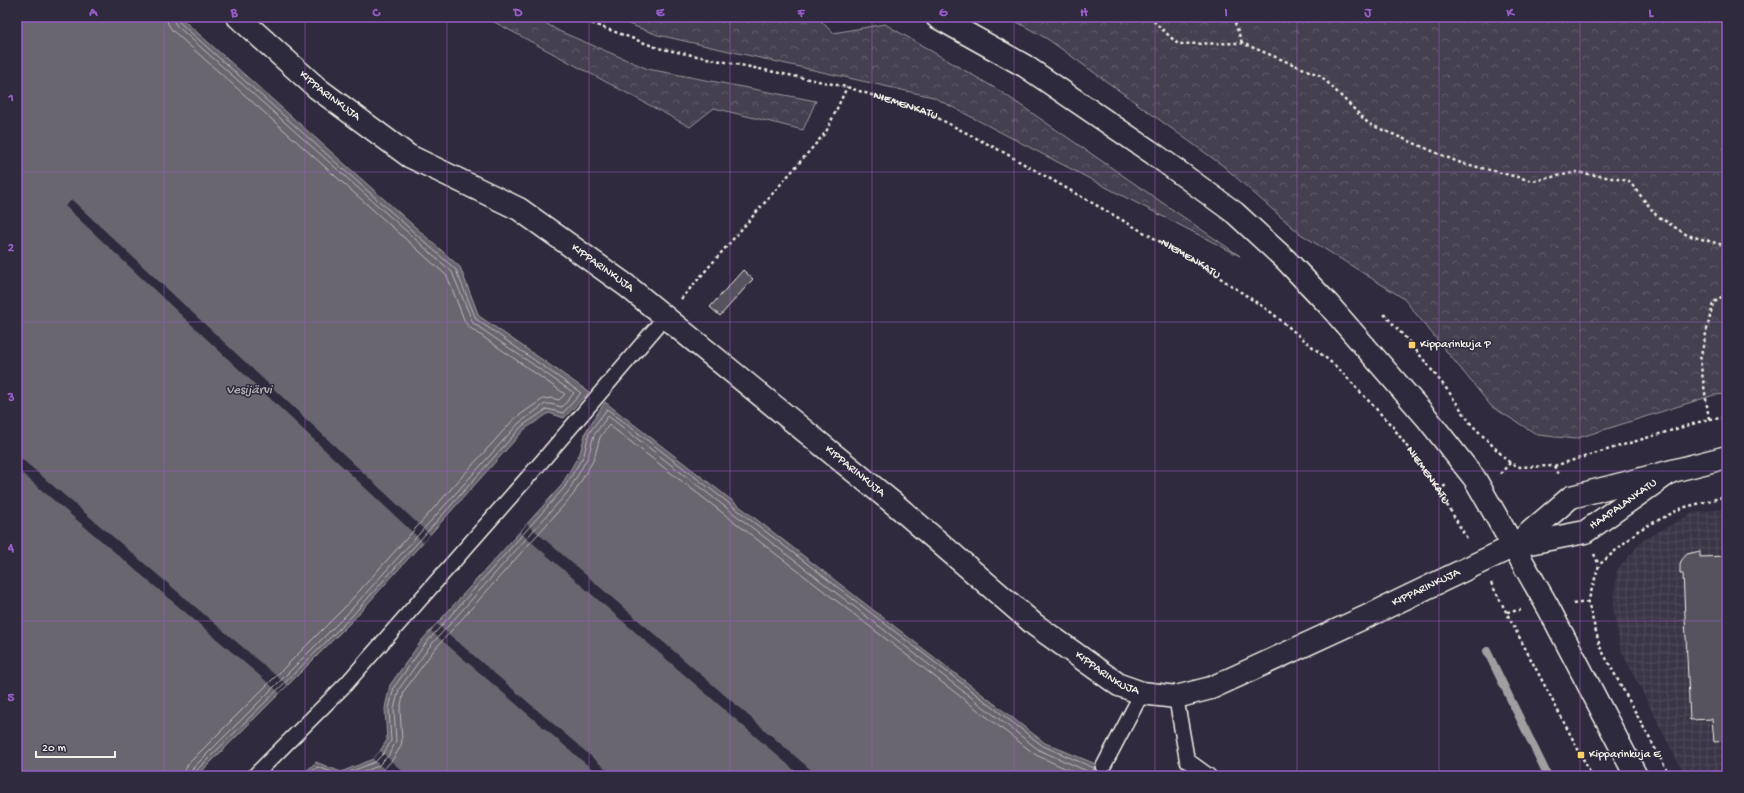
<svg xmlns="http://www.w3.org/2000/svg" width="1744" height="793" font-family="'Gochi Hand',sans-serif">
	<defs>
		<pattern id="industrial-grid" width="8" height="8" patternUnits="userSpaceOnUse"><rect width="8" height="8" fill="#3b3647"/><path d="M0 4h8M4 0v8" fill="none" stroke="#4e4a59"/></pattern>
		<pattern id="forest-crowns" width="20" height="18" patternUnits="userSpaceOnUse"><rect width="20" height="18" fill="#454050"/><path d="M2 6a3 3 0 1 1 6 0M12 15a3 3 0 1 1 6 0" fill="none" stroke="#605c69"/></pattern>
	</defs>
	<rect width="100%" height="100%" fill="#2f2a3d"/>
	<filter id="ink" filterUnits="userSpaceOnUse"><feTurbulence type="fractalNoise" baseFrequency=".025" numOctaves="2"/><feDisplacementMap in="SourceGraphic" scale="8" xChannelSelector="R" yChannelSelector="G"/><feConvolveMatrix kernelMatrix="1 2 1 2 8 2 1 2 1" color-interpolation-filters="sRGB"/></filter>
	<g filter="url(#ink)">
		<path fill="url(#industrial-grid)" d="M1727,508v268h-42l-64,-126 -8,-41 4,-39 26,-30 50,-27z"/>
		<path fill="url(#forest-crowns)" stroke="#9c989c" d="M485,17h50l24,14 89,38 168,32 -13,29 -89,-22 -24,19z
			M610,17h207l16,16 52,-9 115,67 240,165 -121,-62 -186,-97 -275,-62z
			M1008,17h719v377l-13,1 -139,44 -37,-4 -46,-28 -89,-109 -104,-65 -77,-68 -173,-125z"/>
		<path fill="#6a6670" stroke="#a19ea0" d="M17,17h163l280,250 19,49 110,76 -25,26 -15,-5 -24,16 -172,191 -156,156h-180z
			M605,402l440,341 58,24 -7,9h-795l15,-14 25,10 32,-13 7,-8 7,-11 -2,-32 5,-23 32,-45 139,-154 19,-33 6,-22z"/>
		<path fill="#2f2a3d" d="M72,200l358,335 -7,7 -358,-336z
			M17,455l270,230 -7,8 -263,-224z
			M527,524l291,252h-17l-281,-244z
			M437,624l177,152h-14l-169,-145z
			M380,751l28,25h-16l-19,-17z"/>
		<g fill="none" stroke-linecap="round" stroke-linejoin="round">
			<path stroke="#bdb9b8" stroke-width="1" d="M166,17l2,7 4,6 275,246 18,46 4,5 96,67 -6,6 -8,-2 -8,1 -29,20 -171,190 -155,155 -3,6 -1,6
				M172,17l4,8 276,247 21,51 101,70 -12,14 -12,-3h-5l-26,19 -172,191 -154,154 -3,8
				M178,17l1,5 277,248 20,49 105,74 -18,20 -16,-4 -25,17 -171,191 -155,154 -1,5
				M306,776l11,-9 25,8 33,-13 9,-9 7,-12 -2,-32 5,-22 32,-44 138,-155 20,-33 5,-22 18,-24 436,337 51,22 -1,8
				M354,776l24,-10 10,-10 8,-14 -2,-33 5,-20 31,-43 138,-154 20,-35 6,-22 14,-19 431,334 48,21 1,5
				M370,776l14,-7 9,-10 8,-13 1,-6 -2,-30 4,-19 30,-41 139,-155 21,-36 6,-22 9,-12 427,330 46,21"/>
			<path stroke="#a19ea0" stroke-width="8" d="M1487,651l61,125"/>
		</g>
		<path fill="#56525f" stroke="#f4f1e8" d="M743,270l10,9 -33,37 -10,-9z
			M1700,551v6l27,-1v185l-13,1 -2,-23 -22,1 -7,-146h-3v-10l1,-3 6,-7z"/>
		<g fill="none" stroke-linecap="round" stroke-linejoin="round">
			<g stroke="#f4f1e8" stroke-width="17">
				<path id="service" d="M1176,697l11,63 22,16
					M1103,767l39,-74
					M254,776l92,-92 197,-224 122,-143"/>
			</g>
			<g stroke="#f4f1e8" stroke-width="25">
				<g id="minor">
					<path id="s2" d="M238,17l79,71 92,68 110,53 108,77 271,221 137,118 84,60 23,8 34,4 35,-9 159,-73 144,-69 71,-14 85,-60"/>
					<path d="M1515,545l56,-48 156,-40"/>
				</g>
			</g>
			<g stroke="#f4f1e8" stroke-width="25">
				<path id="tertiary" d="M937,17l88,49 129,88 81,59 51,47 42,44 99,114 48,61 73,128 88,169"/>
			</g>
			<g stroke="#f4f1e8" stroke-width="2.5" stroke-dasharray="3 3" stroke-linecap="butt">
				<path id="s1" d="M575,17l83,31 189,39 83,27 73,38 198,113 71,48 67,56 54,58 45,63 30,50"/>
				<path d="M1149,17l29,27 64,-1 79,33 48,48 89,38 75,19 44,-9 52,9 27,34 31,20 40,11"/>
				<path d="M1233,17l9,26"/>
				<path d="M681,299l145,-167 21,-45"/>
				<path d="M1384,314l28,31 37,47 22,32 39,39"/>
				<path d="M1709,419l-9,-59 13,-57 14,-10"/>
				<path d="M1554,466l6,10"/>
				<path d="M1500,474l10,-11 10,4 34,-1 155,-47 18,-1"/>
				<path d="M1438,490l10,-6"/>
				<path d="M1594,554l5,11"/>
				<path d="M1491,583l101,193"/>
				<path d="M1573,604l15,-2"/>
				<path d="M1507,612l14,-2"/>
				<path d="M1670,776l-70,-129 -12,-45 11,-37 40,-35 43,-22 45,-12"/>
			</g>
			<use href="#service" stroke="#2f2a3d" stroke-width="14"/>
			<use href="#minor" stroke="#2f2a3d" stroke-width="22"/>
			<use href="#tertiary" stroke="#2f2a3d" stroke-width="22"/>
		</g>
	</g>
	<path fill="none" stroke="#995dc9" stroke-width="1" stroke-opacity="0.55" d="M164,17v759M305,17v759M447,17v759M589,17v759M730,17v759M872,17v759M1014,17v759M1155,17v759M1297,17v759M1439,17v759M1580,17v759M17,172h1710M17,322h1710M17,471h1710M17,621h1710"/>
	<g fill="#ffd166" stroke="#2f2a3d" stroke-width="1.5">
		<rect x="1408" y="341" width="8" height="8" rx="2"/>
		<rect x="1577" y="751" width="8" height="8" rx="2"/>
	</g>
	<g text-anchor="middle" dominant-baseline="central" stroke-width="3" stroke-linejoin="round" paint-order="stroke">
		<g font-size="12" fill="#f4f1e8" stroke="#2f2a3d">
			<text stroke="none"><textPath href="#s2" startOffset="121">KIPPARINKUJA</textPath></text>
			<text stroke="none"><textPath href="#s1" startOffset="343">NIEMENKATU</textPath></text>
			<text stroke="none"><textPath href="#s1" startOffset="667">NIEMENKATU</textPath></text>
			<text stroke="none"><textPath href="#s2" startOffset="445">KIPPARINKUJA</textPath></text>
			<text stroke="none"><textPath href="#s2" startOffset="769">KIPPARINKUJA</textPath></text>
			<text stroke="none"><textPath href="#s1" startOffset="991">NIEMENKATU</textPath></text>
			<text stroke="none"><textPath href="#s2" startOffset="1658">HAAPALANKATU</textPath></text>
			<text stroke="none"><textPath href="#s2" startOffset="1441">KIPPARINKUJA</textPath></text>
			<text stroke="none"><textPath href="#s2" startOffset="1093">KIPPARINKUJA</textPath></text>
		</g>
		<g font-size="12" fill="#f4f1e8" stroke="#2f2a3d" text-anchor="start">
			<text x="1420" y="345">Kipparinkuja P</text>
			<text x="1589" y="755">Kipparinkuja E</text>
		</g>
		<g font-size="13" font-style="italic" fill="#b6b2b2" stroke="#2f2a3d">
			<text x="249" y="390">Vesijärvi</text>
		</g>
	</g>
	<rect width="1744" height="793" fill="none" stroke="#2f2a3d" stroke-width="44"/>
	<path d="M36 751v6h79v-6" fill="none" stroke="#f4f1e8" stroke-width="2"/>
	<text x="42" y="751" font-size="12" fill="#f4f1e8" stroke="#2f2a3d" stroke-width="3" paint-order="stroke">20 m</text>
	<rect x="22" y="22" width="1700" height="749" fill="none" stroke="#995dc9" stroke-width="1.5"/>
	<g font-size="13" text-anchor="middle" font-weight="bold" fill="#995dc9">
		<text x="93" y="16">A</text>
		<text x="234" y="16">B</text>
		<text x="376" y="16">C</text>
		<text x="518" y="16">D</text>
		<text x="660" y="16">E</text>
		<text x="801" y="16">F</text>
		<text x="943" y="16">G</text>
		<text x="1084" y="16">H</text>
		<text x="1226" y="16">I</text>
		<text x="1368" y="16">J</text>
		<text x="1510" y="16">K</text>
		<text x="1651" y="16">L</text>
		<text x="11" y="101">1</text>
		<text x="11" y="251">2</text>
		<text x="11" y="401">3</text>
		<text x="11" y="551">4</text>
		<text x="11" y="701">5</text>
	</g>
</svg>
